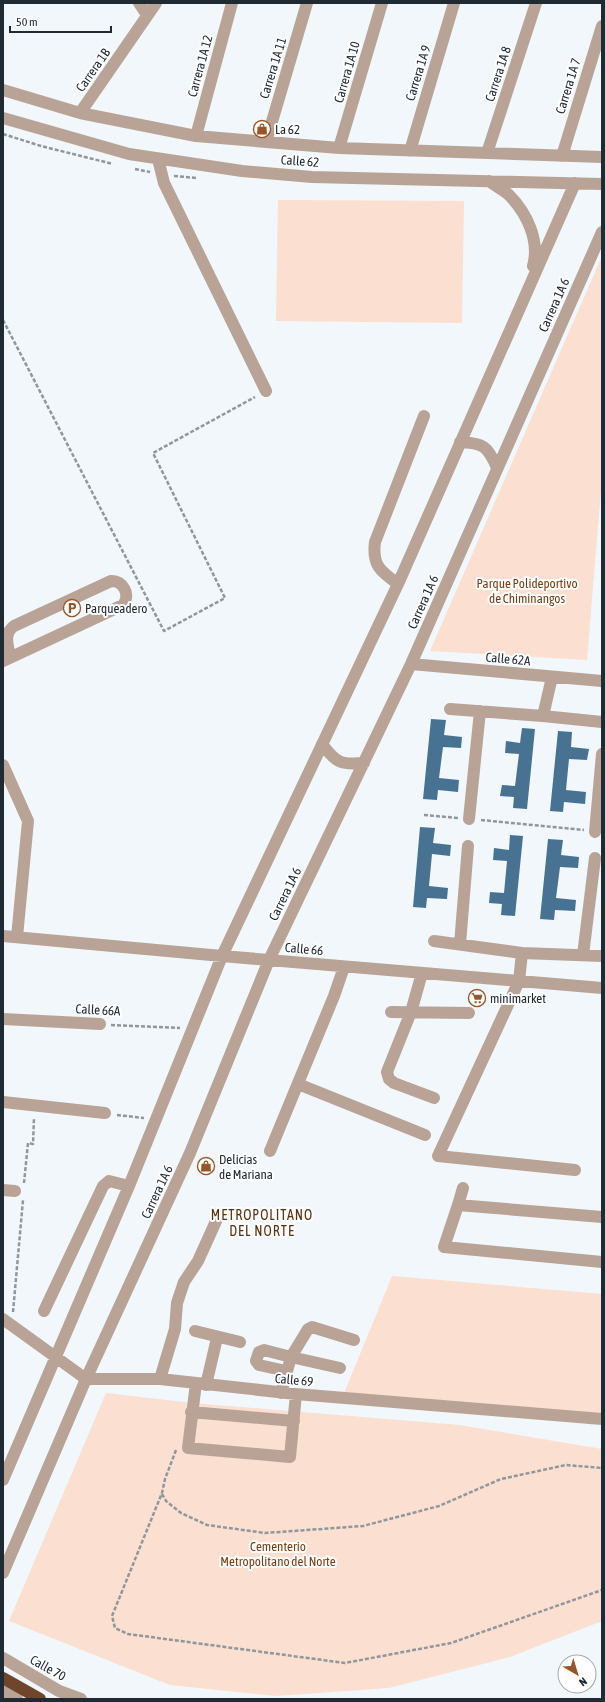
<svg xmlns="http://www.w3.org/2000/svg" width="605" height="1702" font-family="'Asap Condensed',sans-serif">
	<rect width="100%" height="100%" fill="#f1f7fb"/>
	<path fill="#fbdfd0" d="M278,200l186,1 -2,122 -186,-2z
		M602,256v222l-15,182 -157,-9z
		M392,1276l210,18v125l-260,-21z
		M106,1393l87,10 266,22 143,24v172l-92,36 -121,31 -113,8 -106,-11 -161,-64z"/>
	<path fill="#487292" d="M431,719l15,1 -2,15 18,2 -1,11 -18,-1 -4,31 20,2 -1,12 -20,-2 -1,10 -14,-1z
		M522,728l13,1 -8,80 -14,-1 1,-11 -14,-1 2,-11 13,1 4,-32 -14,-1 1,-12 14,2z
		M558,731l14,1 -1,15 18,2 -2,11 -18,-1 -3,31 20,2 -1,12 -21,-2 -1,10 -13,-1z
		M420,827l15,1 -2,15 18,2 -1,11 -18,-2 -3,32 19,2 -1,11 -20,-1 -1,10 -13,-1z
		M510,835l13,1 -8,80 -14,-1 1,-11 -13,-1 1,-11 14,1 3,-32 -14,-1 1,-12 15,2z
		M548,839l15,1 -2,15 18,2 -1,11 -18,-1 -4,31 20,2 -1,11 -20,-1 -1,10 -14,-1z"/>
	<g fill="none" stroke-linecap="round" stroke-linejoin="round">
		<path stroke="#8f979d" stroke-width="2.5" stroke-dasharray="4 2" stroke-linecap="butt" d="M3,134l38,12 72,18
			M135,169l15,3
			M174,176l23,2
			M3,320l161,311 61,-33 -72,-145 102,-56
			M424,815l34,3
			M481,820l103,10
			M111,1025l69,3
			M117,1115l27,3
			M24,1183l4,-40 5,1 1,-26
			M13,1312l10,-112
			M176,1450l-11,29 -3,14 -50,123 3,12 13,6 217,29 106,-20 151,-53
			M162,1494l4,7 15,12 26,12 58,8 98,-7 76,-20 62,-27 65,-14 36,3"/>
		<path stroke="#b9a396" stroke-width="12" d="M139,3l8,12
			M3,90l77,23 116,23 143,12 263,9
			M80,113l76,-110
			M3,118l126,36 113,17 70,6 290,7
			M196,136l36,-133
			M266,142l41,-139
			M339,148l43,-145
			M410,151l44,-148
			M487,153l49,-150
			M562,156l40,-130
			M158,159l6,24 102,208
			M489,181c6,5 15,9 20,14 18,18 31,46 24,71
			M460,442c23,1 28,4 37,26
			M398,584c-18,-13 -26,-19 -23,-42l49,-126
			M3,661l120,-56c8,-10 0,-25 -12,-24l-97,45c-11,8 -6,19 -4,31
			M411,664l191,17
			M450,709l93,7 59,6
			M543,716l9,-39
			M322,744c14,19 19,21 42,19
			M3,765l25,56 -11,116
			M469,819l11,-108
			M595,832l7,-78
			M3,936l219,20 380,32
			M434,941l88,12 80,3
			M460,944l8,-98
			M522,953l-3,28 -81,175 137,14
			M583,955l12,-97
			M422,973l-11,39 -24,60 2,7 5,4 40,15
			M391,1012l78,1
			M3,1019l97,5
			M298,1084l127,51
			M3,1102l102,11
			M270,1151l64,-155 10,-29
			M3,1190l12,1
			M458,1205l5,-17
			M602,1217l-144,-12 -14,42 158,15
			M44,1311l59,-125 6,-5 20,5
			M3,1319l83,60h74l136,15 306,25
			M195,1331l45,11
			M286,1371l-27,-6 -3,-4 3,-9 5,-2 27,7 17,-28 4,-2 42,13
			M160,1379l15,-50 2,-26 7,-21 14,-21 19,-42
			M196,1383l-8,65 102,9 6,-63
			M206,1385l11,-47
			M281,1393l10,-36 49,11
			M191,1412l103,9
			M3,1480l126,-294 93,-230 176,-372 177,-401
			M3,1573l83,-194 104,-226 79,-193 142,-296 191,-432
			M3,1658l56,33 22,8
			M3,1691l14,8"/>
		<path stroke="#6f452c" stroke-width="12" d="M3,1678l37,21"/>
	</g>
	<defs>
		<g id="shop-ring" transform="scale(0.9)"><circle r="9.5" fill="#fff" stroke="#995527" stroke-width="1.5"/><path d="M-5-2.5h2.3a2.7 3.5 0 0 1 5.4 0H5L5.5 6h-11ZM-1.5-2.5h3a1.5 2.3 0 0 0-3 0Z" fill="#995527"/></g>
		<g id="parking-ring" transform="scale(0.9)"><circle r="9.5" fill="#fff" stroke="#995527" stroke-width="1.5"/><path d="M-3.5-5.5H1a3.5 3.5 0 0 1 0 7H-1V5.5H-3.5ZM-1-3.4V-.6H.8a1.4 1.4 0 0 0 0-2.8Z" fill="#995527"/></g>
		<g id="supermarket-ring" transform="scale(0.9)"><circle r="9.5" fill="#fff" stroke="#995527" stroke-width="1.5"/><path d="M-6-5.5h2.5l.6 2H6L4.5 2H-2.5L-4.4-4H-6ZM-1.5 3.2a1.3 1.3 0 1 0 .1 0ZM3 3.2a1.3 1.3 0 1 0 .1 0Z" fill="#995527"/></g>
	</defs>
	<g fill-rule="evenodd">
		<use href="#shop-ring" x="262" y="129"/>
		<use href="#parking-ring" x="72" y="608"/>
		<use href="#supermarket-ring" x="477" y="998"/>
		<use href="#shop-ring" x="206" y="1166"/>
	</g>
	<g text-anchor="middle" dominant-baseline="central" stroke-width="4" stroke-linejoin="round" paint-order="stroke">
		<g font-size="13" fill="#202a33" stroke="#fff">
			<text transform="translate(200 66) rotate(-75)">Carrera 1A 12</text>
			<text transform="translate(273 68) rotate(-73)">Carrera 1A 11</text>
			<text transform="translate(93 70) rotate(-55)">Carrera 1B</text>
			<text transform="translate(347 72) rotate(-74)">Carrera 1A 10</text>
			<text transform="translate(418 73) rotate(-73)">Carrera 1A 9</text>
			<text transform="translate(498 74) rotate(-72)">Carrera 1A 8</text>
			<text transform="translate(568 86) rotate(-73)">Carrera 1A 7</text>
			<text transform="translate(300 161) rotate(4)">Calle 62</text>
			<text transform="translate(554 305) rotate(-66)">Carrera 1A 6</text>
			<text transform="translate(423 602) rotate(-66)">Carrera 1A 6</text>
			<text transform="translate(508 659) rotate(5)">Calle 62A</text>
			<text transform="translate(285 894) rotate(-64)">Carrera 1A 6</text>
			<text transform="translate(304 949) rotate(5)">Calle 66</text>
			<text transform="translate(98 1010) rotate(3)">Calle 66A</text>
			<text transform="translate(157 1192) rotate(-65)">Carrera 1A 6</text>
			<text transform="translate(294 1380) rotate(5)">Calle 69</text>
			<text transform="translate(48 1668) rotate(29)">Calle 70</text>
		</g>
		<g font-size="13" fill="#202a33" stroke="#fff" text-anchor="start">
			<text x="275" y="129">La 62</text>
			<text x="85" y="608">Parqueadero</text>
			<text x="490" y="998">minimarket</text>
			<text x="219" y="1159">Delicias<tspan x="219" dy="15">de Mariana</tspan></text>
		</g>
		<g font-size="13" fill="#793d12" stroke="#fff">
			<text x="527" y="583">Parque Polideportivo<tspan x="527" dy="15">de Chiminangos</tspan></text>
			<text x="278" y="1546">Cementerio<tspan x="278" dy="15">Metropolitano del Norte</tspan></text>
		</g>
		<g font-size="14" letter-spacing="1" fill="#5c2e0e" stroke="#fff">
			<text x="262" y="1215">METROPOLITANO<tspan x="262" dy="16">DEL NORTE</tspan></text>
		</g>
	</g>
	<rect width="605" height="1702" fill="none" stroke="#202a33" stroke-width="8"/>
	<g transform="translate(577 1674) rotate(142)"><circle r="19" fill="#ffffff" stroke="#a6aaad"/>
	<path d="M0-3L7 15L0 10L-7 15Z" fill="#995527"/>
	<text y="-6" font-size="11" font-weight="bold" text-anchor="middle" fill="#202a33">N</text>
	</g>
	<path d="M10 26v6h101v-6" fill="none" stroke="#202a33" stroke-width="2"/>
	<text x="16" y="26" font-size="12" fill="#202a33" stroke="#ffffff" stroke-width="3" paint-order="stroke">50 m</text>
</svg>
